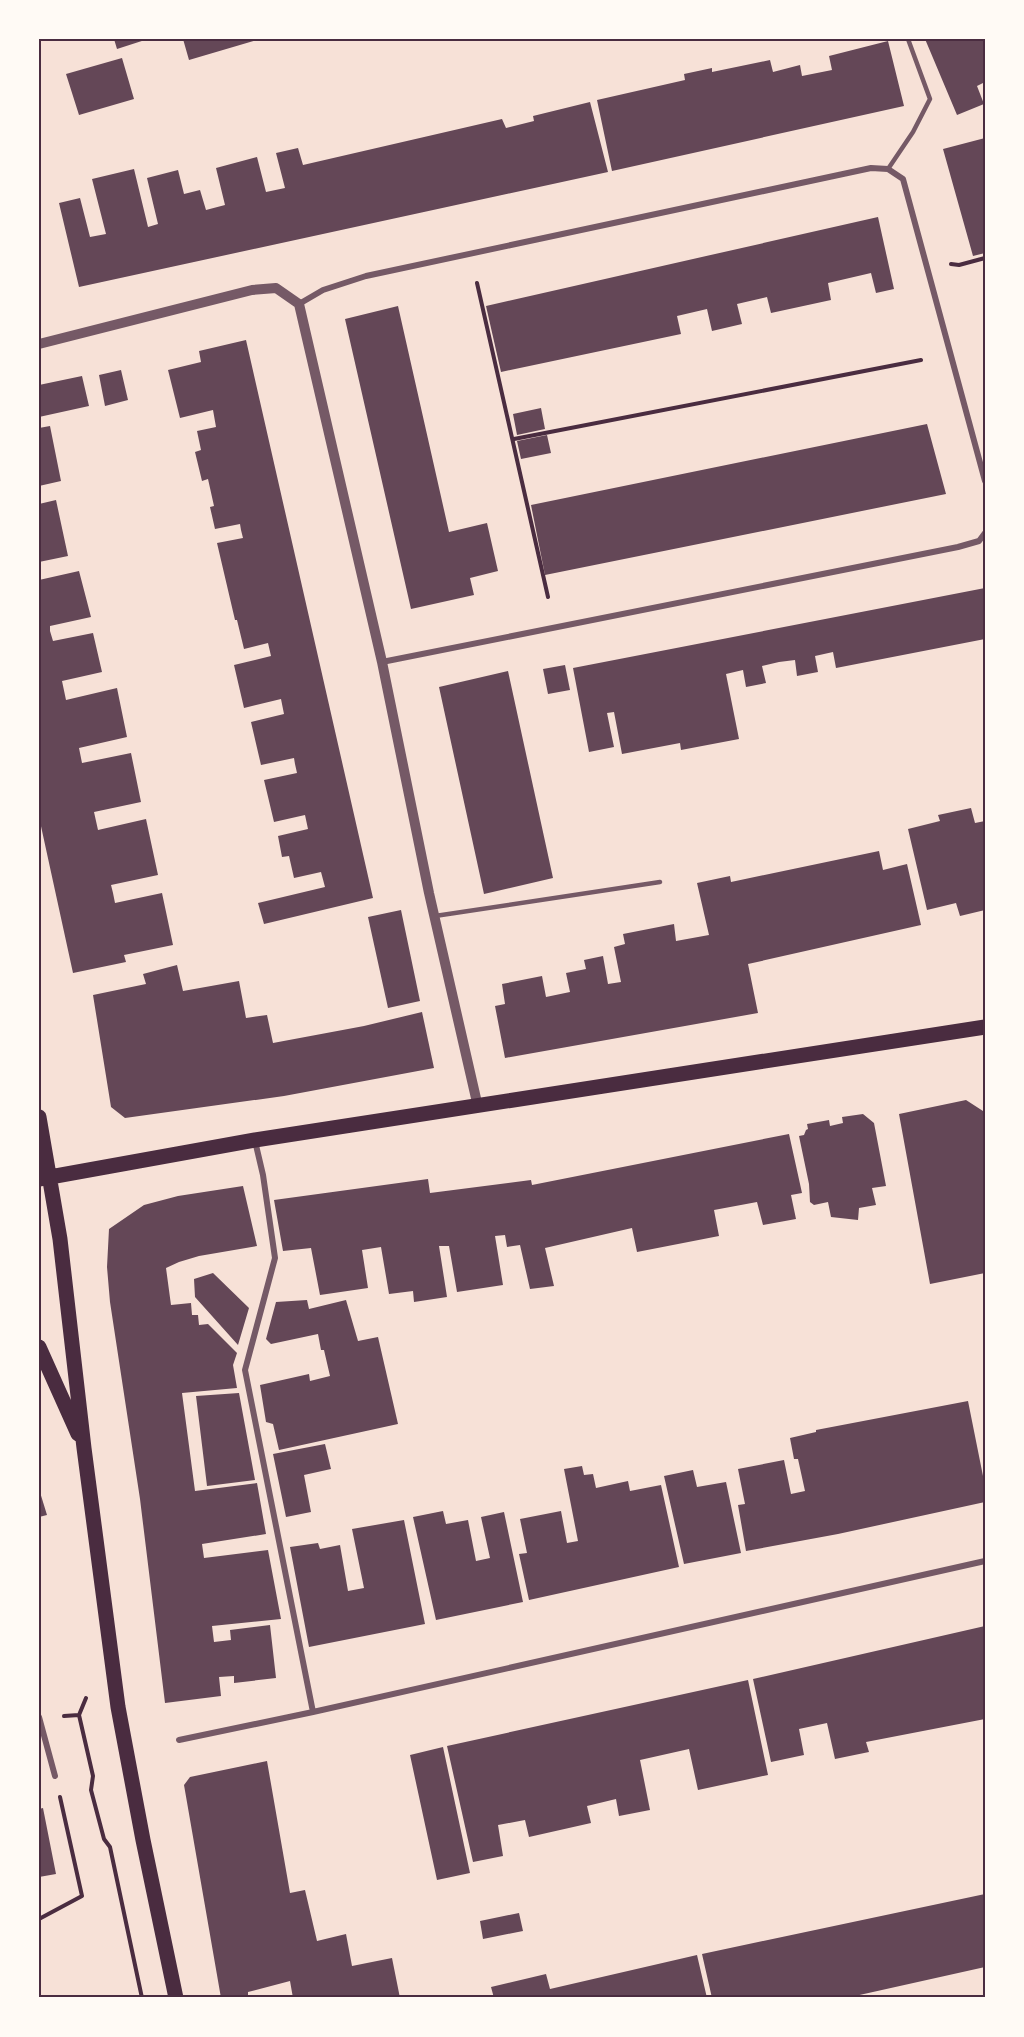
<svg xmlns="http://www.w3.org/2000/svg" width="1024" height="2037" font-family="'DM Sans',sans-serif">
	<rect width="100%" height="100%" fill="#f7e1d7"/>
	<path fill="#644757" d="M114,39h34l-31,10z
		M183,39h74v1l-68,20z
		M925,39h60v43l-8,4 7,18 -27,11z
		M888,41l16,65 -292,65 -15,-71 88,-20 -1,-6 28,-6v4l58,-12 3,12 27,-7 2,11 30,-6 -3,-14z
		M122,58l12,41 -55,16 -13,-41z
		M590,102l18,70 -529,115 -20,-84 21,-5 10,39 16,-3 -14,-55 42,-10 14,58 10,-3 -11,-46 31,-8 6,24 16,-4 6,20 19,-5 -9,-37 41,-11 9,35 19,-4 -9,-35 22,-5 5,17 199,-46 4,9 28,-7 -1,-5z
		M985,138v115l-12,3 -30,-107z
		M878,217l16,72 -18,4 -5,-20 -43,10 3,17 -60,13 -4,-16 -30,7 5,20 -30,7 -5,-22 -30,7 4,18 -180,38 -15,-66z
		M398,306l51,226 38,-9 11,48 -28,7 4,17 -63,14 -66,-290z
		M246,340l127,558 -109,26 -6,-21 67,-16 -4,-15 -27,6 -5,-22 -7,1 -4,-21 30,-7 -3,-14 -31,7 -10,-42 33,-7 -2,-9 -1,-6 -33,7 -10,-43 33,-8 -3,-15 -37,9 -10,-43 37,-9 -3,-13 -24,6 -7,-29h-2l-18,-77 26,-5 -2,-8 -1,-6 -25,5 -5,-22 4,-1 -6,-27 -6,2 -7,-29 6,-2 -4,-19 19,-4 -3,-17 -33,8 -12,-48 33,-8 -2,-11z
		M121,370l7,30 -23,6 -6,-31z
		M82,376l7,30 -50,11v-32z
		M541,408l4,21 -28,6 -4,-21z
		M927,424l19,70 -401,81 -14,-70z
		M50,426l11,55 -22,5v-58z
		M547,435l4,18 -30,6 -4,-18z
		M56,500l12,56 -29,6v-58z
		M79,571l12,46 -41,9v5l3,10 40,-8 9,39 -40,9 4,19 51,-12 10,49 -48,11 3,15 49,-10 10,49 -47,10 4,18 48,-11 12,56 -47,10 2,8 2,10 47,-10 11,52 -49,10 2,7 -53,11 -34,-156v-237z
		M985,588v51l-149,29 -3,-16 -18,4 3,16 -21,4 -2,-16 -16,2 -17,4 4,17 -20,4 -3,-17 -17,4 13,65 -58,11 -1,-7 -58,11 -8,-42 -7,1 7,34 -25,5 -16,-84z
		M565,665l5,25 -22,4 -5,-25z
		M508,671l45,207 -69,16 -45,-207z
		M971,808l4,15 10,-2v89l-25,6 -4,-13 -29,7 -19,-81 32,-8 -2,-6z
		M879,851l4,19 24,-6 14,61 -173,39 10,49 -253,45 -10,-52 10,-2 -3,-20 40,-8 4,21 24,-5 -4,-19 20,-4 -2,-9 19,-4 5,28 13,-2 -7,-35 11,-3 -2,-10 51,-10 2,17 33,-6 -12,-52 33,-7 1,6z
		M401,910l19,91 -32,7 -20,-91z
		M177,965l6,26 56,-10 7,37 21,-3 6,28 91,-17 58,-14 12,56 -150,28 -159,22 -14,-11 -18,-112 53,-11 -3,-10z
		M966,1100l17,11 2,13v149l-55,11 -31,-170z
		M863,1114l11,9 12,63 -14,2 4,17 -17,3 -1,12 -27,-3 -3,-15 -14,3 -4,-3 -1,-18 -10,-48 5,-1 2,-5 2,-1 -1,-5 22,-4 1,6 13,-3 -1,-6z
		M789,1134l13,59 -11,2 5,24 -33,6 -6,-23 -43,8 5,26 -82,16 -5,-24 -87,20 9,38 -24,3 -10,-44 -13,2 -2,-12 -10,1 8,49 -46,7 -8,-46h-10l8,51 -33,5 -1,-11 -24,3 -8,-47 -19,3 6,38 -48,7 -9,-47 -28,3 -9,-51 154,-21 2,14 101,-13 1,5z
		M243,1186l14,60 -58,10 -20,6 -13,6 5,37 20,-2 1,12h6l1,10 9,-1 29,29 -4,12 4,23 -55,5 13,98 62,-8 9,51 -64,10 2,14 64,-8 13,69 -69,7 2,16 17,-2 -1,-10 40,-5 6,53 -42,5v-7l-15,1 2,19 -56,7 -25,-204 -30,-197 -3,-35 2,-38 35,-24 34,-9z
		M213,1273l36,35 -11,37 -43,-48 -1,-18z
		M307,1300l2,9 37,-9 12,41 20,-4 20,87 -119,26 -6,-26 -7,-2 -6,-37 49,-11 1,7 20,-5 -6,-26h-3l-3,-16 -47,10 -5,-5 10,-37z
		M239,1393l16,87 -48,6 -11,-90z
		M968,1401l17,85v16l-147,32 -92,17 -8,-46 7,-1 -7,-35 46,-9 7,34 14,-3 -7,-32h-4l-4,-21 26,-6v-2z
		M325,1444l6,25 -27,6 7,37 -25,5 -13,-63z
		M582,1466l2,9 9,-1 3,14 32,-7 2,10 31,-6 18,82 -150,33 -10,-46 8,-1 -7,-34 41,-8 6,32 11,-2 -14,-72z
		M693,1470l4,17 29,-5 15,71 -57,11 -20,-88z
		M39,1489l8,26 -8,2z
		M443,1511l3,13 22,-4 8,41 14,-3 -9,-41 23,-5 19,90 -87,18 -23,-103z
		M404,1520l21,104 -116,23 -19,-100 28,-4 2,6 20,-4 8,46 16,-3 -12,-59z
		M985,1626v93l-119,23 3,10 -34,7 -8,-36 -28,6 5,26 -33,7 -18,-83z
		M748,1680l20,95 -70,15 -9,-41 -49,11 10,50 -31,6 -3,-17 -29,7 4,17 -62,14 -4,-17 -27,5 5,31 -30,6 -26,-116z
		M443,1747l27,126 -33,7 -27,-125z
		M267,1761l23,132 15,-3 12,51 29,-7 6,32 40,-8 8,40h-107l-3,-17 -42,11v6h-27l-37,-213 6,-8z
		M43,1808l13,66 -17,3v-68z
		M985,1894v73l-139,31h-134l-10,-44z
		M519,1913l4,18 -40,8 -3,-18z
		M697,1955l10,43h-213l-3,-11 55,-13 4,15z"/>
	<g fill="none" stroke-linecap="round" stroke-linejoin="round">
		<path stroke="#4a2c40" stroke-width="4" d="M951,264l8,1 26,-7
			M477,283l71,314
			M514,439l407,-79
			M86,1698l-7,17 14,61 -2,14 13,49 6,8 32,151
			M64,1716l15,-1
			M39,1919l43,-23 -22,-99"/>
		<path stroke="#755966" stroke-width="4.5" d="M888,169l25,-37 17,-33 -22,-60
			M435,916l225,-34"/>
		<path stroke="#755966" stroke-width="6" d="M299,304l24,-14 43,-14 505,-108 17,1 15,10 82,302
			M382,662l576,-115 21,-6 6,-8
			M255,1141l8,34 12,83 -30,112 68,342
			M39,1717l16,59
			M179,1740l134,-28 672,-151"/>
		<path stroke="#755966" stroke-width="10" d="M39,344l213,-54 24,-2 23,16 83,358 47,231 49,214"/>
		<path stroke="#4a2c40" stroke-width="15" d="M39,1117l21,122 24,209 34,259 25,133 33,158
			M39,1179l216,-39 730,-113
			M39,1347l39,87"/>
	</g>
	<rect width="1024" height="2037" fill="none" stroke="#fffaf5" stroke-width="81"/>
	<rect x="40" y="40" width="944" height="1956" fill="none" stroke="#4a2c40" stroke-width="2"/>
</svg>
